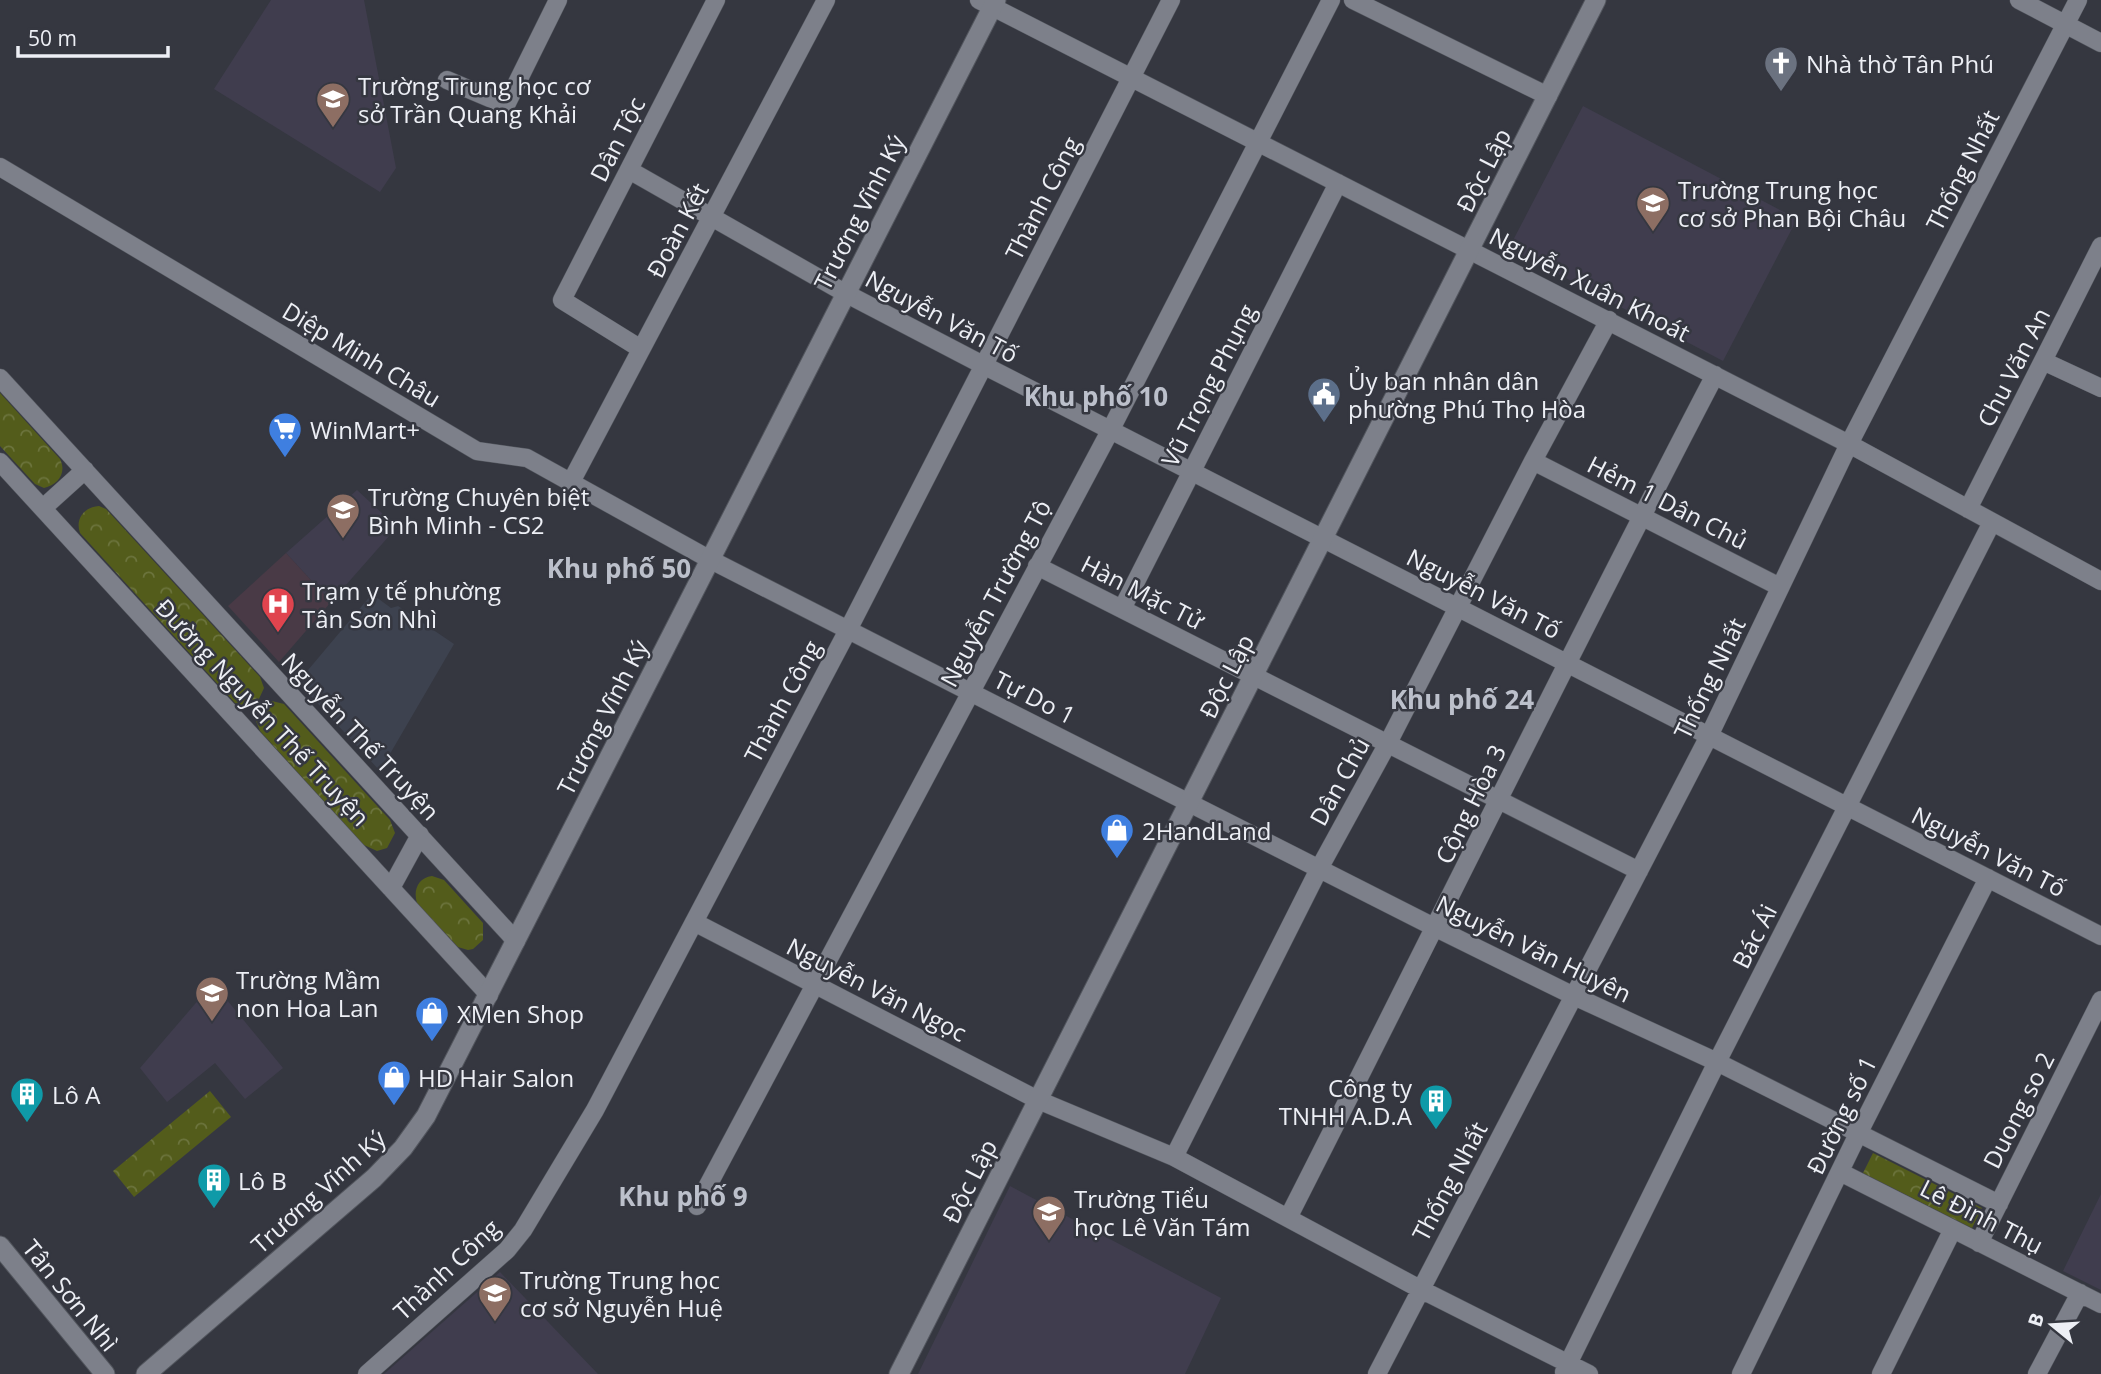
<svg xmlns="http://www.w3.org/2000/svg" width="2101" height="1374" font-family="'Open Sans',sans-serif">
	<defs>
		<pattern id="park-crowns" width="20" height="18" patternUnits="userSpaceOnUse" patternTransform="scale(1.75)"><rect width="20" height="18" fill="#535c1b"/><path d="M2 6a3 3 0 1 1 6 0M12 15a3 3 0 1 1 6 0" fill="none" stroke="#6c743d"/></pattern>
	</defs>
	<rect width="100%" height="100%" fill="#353740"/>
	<path fill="#3d424f" d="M372,594l19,14 7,-2 56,38 -74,127 -82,-89z"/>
	<path fill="#403d4e" d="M271,0h93l32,168 -16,24 -166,-103z
		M1583,106l214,113 -74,142 -214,-113z
		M357,490l40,37 -66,75 -45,-49z
		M213,983l70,85 -38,31 -30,-36 -48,39 -27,-34z
		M1010,1186l211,112 -36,76h-267z
		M2101,1194v96l-38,-19z
		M500,1272l98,102h-214z"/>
	<path fill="#493a46" d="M286,553l45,49 -52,60 -51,-56z"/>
	<path fill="url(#park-crowns)" d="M0,393l60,66c7,14 -2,26 -16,29l-9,-4 -35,-38z
		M99,506l7,3 154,168 4,11 -6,13 -12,6 -11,-4 -155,-170c-5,-14 4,-26 19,-27z
		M272,701l12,3 106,116 5,13 -8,15 -10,3 -13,-6 -104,-114 -4,-10 2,-11z
		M432,876l12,4 39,43v17l-10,9 -5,1 -10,-3 -41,-44c-4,-13 1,-25 15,-27z
		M210,1091l21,26 -97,80 -21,-26z
		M1873,1153l109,55 -10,20 -109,-55z"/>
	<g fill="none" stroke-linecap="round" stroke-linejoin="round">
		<g stroke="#52555d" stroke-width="19">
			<path id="minor" d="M979,0l870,444 252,137
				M1353,0l195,96
				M2019,0l82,43
				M447,80l59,25 52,-105
				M0,167l477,284 50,7 182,101 261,133 466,236 138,68 143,66 282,142
				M629,170l216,123 138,72 1118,571
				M641,349l-79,-49 154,-300
				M2043,361l58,27
				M0,378l516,563
				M1533,461l247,126
				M0,462l489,533
				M571,482l255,-482
				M43,508l42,-38
				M1968,509l133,-263
				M1037,566l602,305
				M1122,609l216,-426
				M391,888l29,-53
				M694,922l344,178 136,57 246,132 169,85
				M1174,1157l146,-290 68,-124 145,-282 76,-141
				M1840,1172l261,132
				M697,1206l413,-775 221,-431
				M1288,1218c143,-281 281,-564 427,-843
				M1979,1243l122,-243
				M1564,1372l153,-310 275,-540
				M367,1374l140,-124 16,-20 72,-120 253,-480 323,-630
				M1377,1374l332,-638 140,-292 229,-444
				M1741,1374l117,-240 130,-256
				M1881,1374l72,-145
				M2037,1374l43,-81"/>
		</g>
		<g stroke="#52555d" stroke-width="21">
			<path id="tertiary" d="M0,1246l105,128
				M146,1374l228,-196 29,-30 23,-32 570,-1116
				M899,1374l697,-1374"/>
		</g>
		<use href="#minor" stroke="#7d808a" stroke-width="18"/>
		<use href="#tertiary" stroke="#7d808a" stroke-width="19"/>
	</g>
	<defs>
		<g id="church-pin" transform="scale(1.75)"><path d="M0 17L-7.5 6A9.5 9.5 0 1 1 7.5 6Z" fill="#6b7280" stroke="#353740"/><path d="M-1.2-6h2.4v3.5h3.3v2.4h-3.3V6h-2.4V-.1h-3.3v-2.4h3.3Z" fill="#fff"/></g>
		<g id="school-pin" transform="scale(1.75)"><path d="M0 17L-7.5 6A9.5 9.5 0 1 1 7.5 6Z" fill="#8d6e63" stroke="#353740"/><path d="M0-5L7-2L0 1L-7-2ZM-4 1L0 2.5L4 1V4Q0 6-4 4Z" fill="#fff"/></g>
		<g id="civic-pin" transform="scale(1.75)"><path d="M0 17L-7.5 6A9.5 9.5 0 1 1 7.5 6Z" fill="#5c6f8a" stroke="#353740"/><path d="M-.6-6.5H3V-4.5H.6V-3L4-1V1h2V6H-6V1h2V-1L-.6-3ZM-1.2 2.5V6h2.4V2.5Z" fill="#fff"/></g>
		<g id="supermarket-pin" transform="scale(1.75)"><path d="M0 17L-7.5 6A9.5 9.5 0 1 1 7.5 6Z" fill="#3f7fe0" stroke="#353740"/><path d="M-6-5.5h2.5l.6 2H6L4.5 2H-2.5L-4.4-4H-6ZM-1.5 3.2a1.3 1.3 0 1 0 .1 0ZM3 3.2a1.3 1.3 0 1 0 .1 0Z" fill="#fff"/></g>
		<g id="hospital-pin" transform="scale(1.75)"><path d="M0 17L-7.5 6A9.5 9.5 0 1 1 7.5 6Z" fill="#e0444e" stroke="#353740"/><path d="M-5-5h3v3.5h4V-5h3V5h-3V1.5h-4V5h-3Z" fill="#fff"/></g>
		<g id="shop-pin" transform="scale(1.75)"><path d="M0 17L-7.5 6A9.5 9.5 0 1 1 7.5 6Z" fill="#3f7fe0" stroke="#353740"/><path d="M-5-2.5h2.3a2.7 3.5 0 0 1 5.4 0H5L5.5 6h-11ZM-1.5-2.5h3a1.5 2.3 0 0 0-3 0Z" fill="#fff"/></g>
		<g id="building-pin" transform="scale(1.75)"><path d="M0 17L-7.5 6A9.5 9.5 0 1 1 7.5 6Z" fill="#0f9aa8" stroke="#353740"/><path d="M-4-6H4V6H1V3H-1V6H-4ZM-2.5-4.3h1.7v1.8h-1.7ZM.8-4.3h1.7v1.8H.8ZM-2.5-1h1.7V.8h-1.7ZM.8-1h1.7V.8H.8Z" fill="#fff"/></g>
	</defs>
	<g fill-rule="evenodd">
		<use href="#church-pin" x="1781" y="63"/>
		<use href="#school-pin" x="333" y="99"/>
		<use href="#school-pin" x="1653" y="203"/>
		<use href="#civic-pin" x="1324" y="394"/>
		<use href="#supermarket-pin" x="285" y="429"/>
		<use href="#school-pin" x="343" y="510"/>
		<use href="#hospital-pin" x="278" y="604"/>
		<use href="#shop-pin" x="1117" y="830"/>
		<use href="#school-pin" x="212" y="993"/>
		<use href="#shop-pin" x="432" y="1013"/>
		<use href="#shop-pin" x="394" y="1077"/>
		<use href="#building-pin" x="27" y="1094"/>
		<use href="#building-pin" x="1436" y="1101"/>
		<use href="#building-pin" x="214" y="1180"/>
		<use href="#school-pin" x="1049" y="1212"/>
		<use href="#school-pin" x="495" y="1293"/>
	</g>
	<g text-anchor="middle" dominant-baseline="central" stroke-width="5" stroke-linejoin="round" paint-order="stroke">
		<g font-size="24" fill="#edeff5" stroke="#353740" text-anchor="start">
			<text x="1806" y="63">Nhà thờ Tân Phú</text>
			<text x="358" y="85">Trường Trung học cơ<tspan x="358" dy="28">sở Trần Quang Khải</tspan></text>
			<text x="1678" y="189">Trường Trung học<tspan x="1678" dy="28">cơ sở Phan Bội Châu</tspan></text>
			<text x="1348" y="380">Ủy ban nhân dân<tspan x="1348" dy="28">phường Phú Thọ Hòa</tspan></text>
			<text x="310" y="429">WinMart+</text>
			<text x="368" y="496">Trường Chuyên biệt<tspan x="368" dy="28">Bình Minh - CS2</tspan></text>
			<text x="302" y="590">Trạm y tế phường<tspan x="302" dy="28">Tân Sơn Nhì</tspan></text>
			<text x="1142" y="830">2HandLand</text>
			<text x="236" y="979">Trường Mầm<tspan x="236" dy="28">non Hoa Lan</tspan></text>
			<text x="457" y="1013">XMen Shop</text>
			<text x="418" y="1077">HD Hair Salon</text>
			<text x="1412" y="1087" text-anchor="end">Công ty<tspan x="1412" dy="28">TNHH A.D.A</tspan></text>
			<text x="52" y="1094">Lô A</text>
			<text x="238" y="1180">Lô B</text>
			<text x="1074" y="1198">Trường Tiểu<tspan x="1074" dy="28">học Lê Văn Tám</tspan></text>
			<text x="520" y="1279">Trường Trung học<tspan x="520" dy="28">cơ sở Nguyễn Huệ</tspan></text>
		</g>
		<g font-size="24" fill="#edeff5" stroke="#353740">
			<text transform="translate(617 139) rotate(-63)">Dân Tộc</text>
			<text transform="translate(1483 170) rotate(-63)">Độc Lập</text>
			<text transform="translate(1962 170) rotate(-63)">Thống Nhất</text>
			<text transform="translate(1042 198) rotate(-63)">Thành Công</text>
			<text transform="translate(859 212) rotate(-63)">Trương Vĩnh Ký</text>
			<text transform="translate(677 230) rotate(-62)">Đoàn Kết</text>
			<text transform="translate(1590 284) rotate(27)">Nguyễn Xuân Khoát</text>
			<text transform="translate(942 316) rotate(28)">Nguyễn Văn Tố</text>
			<text transform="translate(362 354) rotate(31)">Diệp Minh Châu</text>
			<text transform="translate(2013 367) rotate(-63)">Chu Văn An</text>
			<text transform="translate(1208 385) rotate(-63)">Vũ Trọng Phụng</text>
			<text transform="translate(1668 502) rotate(27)">Hẻm 1 Dân Chủ</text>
			<text transform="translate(1143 592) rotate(27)">Hàn Mặc Tử</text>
			<text transform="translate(995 593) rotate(-62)">Nguyễn Trường Tộ</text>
			<text transform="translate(1484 593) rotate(27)">Nguyễn Văn Tố</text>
			<text transform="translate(1226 676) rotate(-63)">Độc Lập</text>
			<text transform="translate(1709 678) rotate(-64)">Thống Nhất</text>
			<text transform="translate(1035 697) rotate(27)">Tự Do 1</text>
			<text transform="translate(782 701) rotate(-62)">Thành Công</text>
			<text transform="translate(263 712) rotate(47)">Đường Nguyễn Thế Truyện</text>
			<text transform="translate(602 717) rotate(-63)">Trương Vĩnh Ký</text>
			<text transform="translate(361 736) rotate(47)">Nguyễn Thế Truyện</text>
			<text transform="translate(1339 781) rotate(-61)">Dân Chủ</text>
			<text transform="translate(1470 804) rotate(-64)">Cộng Hòa 3</text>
			<text transform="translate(1989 851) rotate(27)">Nguyễn Văn Tố</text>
			<text transform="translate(1754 936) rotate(-63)">Bác Ái</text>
			<text transform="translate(1534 948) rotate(26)">Nguyễn Văn Huyên</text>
			<text transform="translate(877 989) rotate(27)">Nguyễn Văn Ngọc</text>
			<text transform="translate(2018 1110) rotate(-63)">Duong so 2</text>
			<text transform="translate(1841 1115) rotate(-64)">Đường số 1</text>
			<text transform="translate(969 1181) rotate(-63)">Độc Lập</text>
			<text transform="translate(1449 1181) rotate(-62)">Thống Nhất</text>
			<text transform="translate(318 1191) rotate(-42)">Trương Vĩnh Ký</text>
			<text transform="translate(1982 1216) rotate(27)">Lê Đình Thụ</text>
			<text transform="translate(446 1269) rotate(-43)">Thành Công</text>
			<text transform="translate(71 1295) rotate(51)">Tân Sơn Nhì</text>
		</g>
		<g font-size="26" font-weight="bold" fill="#bcc0cb" stroke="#353740">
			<text x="1096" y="396">Khu phố 10</text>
			<text x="619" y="568">Khu phố 50</text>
			<text x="1462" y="699">Khu phố 24</text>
			<text x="683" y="1196">Khu phố 9</text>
		</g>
	</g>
	<g transform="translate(2052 1325) rotate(288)" stroke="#353740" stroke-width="5" paint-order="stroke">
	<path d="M0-5L12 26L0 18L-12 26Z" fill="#edeff5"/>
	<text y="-10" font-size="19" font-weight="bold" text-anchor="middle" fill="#edeff5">B</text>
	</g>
	<path d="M18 46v10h150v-10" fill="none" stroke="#edeff5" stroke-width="3.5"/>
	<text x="28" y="46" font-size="21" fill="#edeff5" stroke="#353740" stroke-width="5" paint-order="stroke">50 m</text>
</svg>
